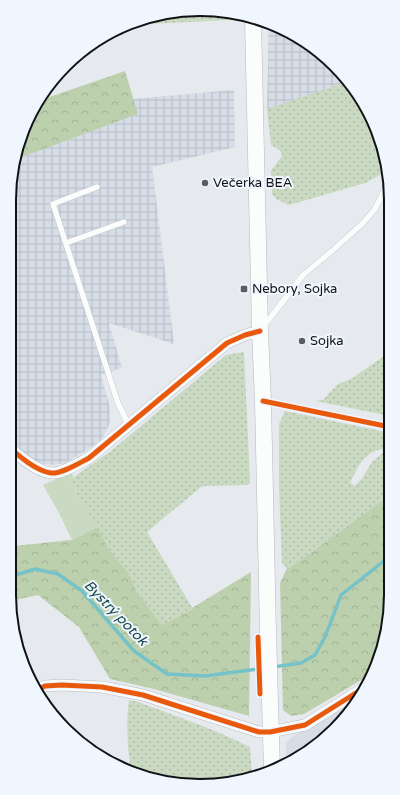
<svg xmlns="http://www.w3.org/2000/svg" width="400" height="795" font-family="'Varela Round',sans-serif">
	<defs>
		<pattern id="industrial-grid" width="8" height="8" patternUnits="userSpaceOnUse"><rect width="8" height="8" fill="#d6dde7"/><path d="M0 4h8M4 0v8" fill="none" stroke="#b7bdc5"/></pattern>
		<pattern id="grass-dots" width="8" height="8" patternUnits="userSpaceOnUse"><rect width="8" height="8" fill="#cad9c1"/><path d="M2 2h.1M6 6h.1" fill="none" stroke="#acb9a5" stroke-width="1.8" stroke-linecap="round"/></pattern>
		<pattern id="forest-crowns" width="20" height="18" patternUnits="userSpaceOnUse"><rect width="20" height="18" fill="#bcd0ad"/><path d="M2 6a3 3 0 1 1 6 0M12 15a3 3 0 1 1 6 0" fill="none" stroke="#a1b294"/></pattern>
	</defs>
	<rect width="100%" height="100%" fill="#e6e9ee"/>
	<path fill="#d6dde7" d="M357,698l-22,32 -49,35v-22l6,-6z"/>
	<path fill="url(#industrial-grid)" d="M269,25l15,4 65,53 -82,27z
		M234,90l1,57 -83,20 22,177 -65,-21 13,45 -21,7 8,29 1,11v8l-8,16 -13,10 -24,14 -12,2 -15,-2 -13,-7 -16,-15v-253l8,-29 121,-45 -5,-15z"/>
	<path fill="url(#grass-dots)" fill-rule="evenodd" d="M212,9l23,6 -2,4 -4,1 -101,5 10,-6z
		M349,81l3,3 24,43 10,36 -6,12 -15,8 -76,22 -13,-6 -4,-5 -1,-23 11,-15c0,-6 -6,-8 -11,-11l-4,-36z
		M244,352l6,130 -2,3 -43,1 -4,1 -54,45 46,77 -31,16 -25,-33 -9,-20 -19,-22 -33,-58 -5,-13 40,-28 115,-96z
		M390,352v64l-74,-15 7,-1 15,-16 13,-5z
		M285,411l105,22v62l-99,72 -4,1 -5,-5 -3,-76v-63zM382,449l2,3 -12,10 -11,18 -7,6 -4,-4c9,-16 13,-29 32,-33z
		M129,700l9,2c38,14 76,27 112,45l2,29 -27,8 -62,-2 -32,-13c-4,-23 -5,-45 -2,-69z"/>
	<path fill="url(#forest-crowns)" d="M125,71l13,43 -121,45 12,-43 12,-16z
		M390,495l1,112 -18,66 -69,41 -13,2 -8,-6 -3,-127 7,-15 4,-1z
		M97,527l12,23 19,22 9,20 25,33 31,-16 -1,-1 59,-36 -2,144 -95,-27 -44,-10 -31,-52 -41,-32 -28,6 -1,-52 5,-3 58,-6z"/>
	<path fill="#cad9c1" d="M72,472l1,6 -2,1 5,13 21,35 -25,13 -14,-29 -15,-26z"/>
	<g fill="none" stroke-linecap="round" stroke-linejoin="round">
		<path stroke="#75c2c8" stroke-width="3.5" d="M9,577l26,-8 23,5 24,17 52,60 33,23 38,2 60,-8
			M273,667l28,-4 14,-8 10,-18 16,-42 49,-39"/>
		<g stroke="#b7b9bd" stroke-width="6">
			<path id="service" d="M97,187l-44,17 65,199 10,21
				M66,243l58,-21
				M264,326l39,-51 30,-25 30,-27 12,-14 10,-20 4,-16"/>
		</g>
		<g stroke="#b7b9bd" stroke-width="12">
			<path id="minor" d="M9,447c11,10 27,24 42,26 11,1 28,-10 38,-15l138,-115 18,-8 15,-4
				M37,690l8,-4 17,-1 40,2 41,8 116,37h11l35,-7 62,-39"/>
		</g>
		<g stroke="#b7b9bd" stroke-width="17">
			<path id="secondary" d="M253,20l7,311 3,70 5,232 4,137"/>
		</g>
		<use href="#service" stroke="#fbfcfc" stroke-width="5.5"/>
		<use href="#minor" stroke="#fbfcfc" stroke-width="11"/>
		<use href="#secondary" stroke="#fbfcfc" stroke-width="16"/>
		<g stroke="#f0f6fe" stroke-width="8">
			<path id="cycleway" d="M263,401l127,26
				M9,447c11,10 27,24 42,26 11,1 28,-10 38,-15l138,-115 18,-8 15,-4
				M258,637l2,57
				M37,690l8,-4 17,-1 40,2 41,8 116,37h11l35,-7 62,-39"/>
		</g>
		<use href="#cycleway" stroke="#e8590c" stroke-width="5"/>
	</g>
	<g fill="#5b5d62" stroke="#f0f6fe" stroke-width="1.5">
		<circle cx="205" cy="183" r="4"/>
		<rect x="240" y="285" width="8" height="8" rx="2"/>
		<circle cx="302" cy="341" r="4"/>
	</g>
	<g text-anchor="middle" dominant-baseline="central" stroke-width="4" stroke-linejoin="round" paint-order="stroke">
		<g font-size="13" fill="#101216" stroke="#f0f6fe" text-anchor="start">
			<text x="213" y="183">Večerka BEA</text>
			<text x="252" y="289">Nebory, Sojka</text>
			<text x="310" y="341">Sojka</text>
		</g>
		<g font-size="14" font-style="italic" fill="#17484a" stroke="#f0f6fe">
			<text transform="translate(116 613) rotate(46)">Bystrý potok</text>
		</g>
	</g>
	<path d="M0 0H400V795H0ZM200 16H200A184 184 0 0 1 384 200V595A184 184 0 0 1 200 779H200A184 184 0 0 1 16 595V200A184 184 0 0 1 200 16Z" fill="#f0f6fe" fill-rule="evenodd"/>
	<path fill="none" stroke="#101216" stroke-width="2" d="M200 16H200A184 184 0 0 1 384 200V595A184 184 0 0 1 200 779H200A184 184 0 0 1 16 595V200A184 184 0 0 1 200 16Z"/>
</svg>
